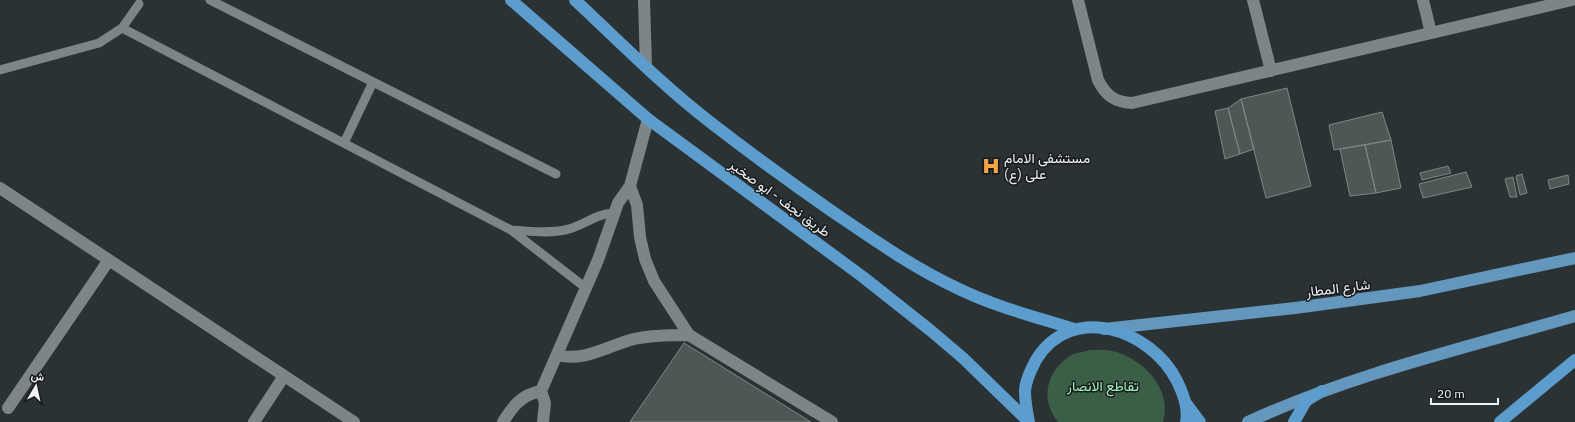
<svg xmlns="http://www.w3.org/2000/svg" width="1575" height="422" font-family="'IBM Plex Sans',Vazirmatn,sans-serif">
	<rect width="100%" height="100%" fill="#2b3234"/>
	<path fill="#3b5e46" d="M1090,350c7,0 15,-1 22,1 31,7 61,38 51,71h-105c-19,-23 -11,-53 14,-67 5,-3 12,-3 18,-5z"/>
	<path fill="#4f5755" stroke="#7e8785" d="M1287,88l24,98 -45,12 -25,-99z
		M1241,99l13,50 -14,5 -12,-46z
		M1228,108l12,46 -15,5 -10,-48z
		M1382,112l9,28 -57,10 -5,-25z
		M1391,140l10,48 -25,5 -11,-48z
		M1365,145l11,48 -26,3 -10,-47z
		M1448,166l3,7 -29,7 -2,-7z
		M1466,172l6,15 -49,11 -4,-14z
		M1522,174l5,19 -7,2 -4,-19z
		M1568,175l1,9 -19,5 -2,-9z
		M1513,177l4,20h-7l-5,-18z
		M684,343l127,79h-181z"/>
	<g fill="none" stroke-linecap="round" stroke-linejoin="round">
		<path stroke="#7d8588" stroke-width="9" d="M210,0l346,174
			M122,28l389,202c18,1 36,4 54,0 19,-4 29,-16 49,-17
			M0,70l99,-27 23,-15 17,-24
			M344,143l29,-61
			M511,230l75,58"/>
		<path stroke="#7d8588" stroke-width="12" d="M644,0l2,66
			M1078,0l20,80c8,16 17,22 34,23l440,-103
			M1253,0l18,71
			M1423,0l8,33
			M630,186l7,19 3,32 5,22 9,22 35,54 143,87
			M0,188l354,234
			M557,355c28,7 50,-9 77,-16 18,-4 37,-4 55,-4
			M8,408l101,-148
			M254,422l30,-46
			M503,422c10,-16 18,-27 38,-31
			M543,422l2,-19 -4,-12 57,-131 20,-57 12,-17 18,-67"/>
		<path stroke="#6497bd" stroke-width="12" d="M1104,329l191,-21 125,-17 155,-33
			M1248,422c104,-48 217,-74 327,-106"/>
		<path stroke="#5c9dce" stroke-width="12" d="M511,0l137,119 215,158 67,53 33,28 66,64
			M575,0c44,41 87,85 135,122 40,31 81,61 123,90 41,28 81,56 126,77 37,18 77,28 115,40
			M1185,402l15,20
			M1029,422c-2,-10 -4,-20 -4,-30 0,-11 6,-22 11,-32 35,-58 115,-31 141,21 6,12 12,27 9,41
			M1294,422l12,-21 16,-10
			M1500,422l75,-62"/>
	</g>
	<defs>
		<g id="hospital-bare" transform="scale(1.38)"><path d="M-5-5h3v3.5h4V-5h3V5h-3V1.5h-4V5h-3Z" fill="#f6a247" stroke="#161a1a" stroke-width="2.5" paint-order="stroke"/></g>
	</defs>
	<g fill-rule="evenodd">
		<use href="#hospital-bare" x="991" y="166"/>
	</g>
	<g text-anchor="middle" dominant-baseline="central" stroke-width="3" stroke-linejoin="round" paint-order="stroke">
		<g font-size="14" fill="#eff3f5" stroke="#161a1a" text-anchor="start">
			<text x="1004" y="158">مستشفی الامام<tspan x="1004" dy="16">علی (ع)</tspan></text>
		</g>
		<g font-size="14" fill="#eff3f5" stroke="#161a1a">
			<text transform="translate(780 198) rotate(36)">طريق نجف - ابو صخير</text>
			<text transform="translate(1338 288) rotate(-7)">شارع المطار</text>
		</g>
		<g font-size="14" fill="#a2f7bd" stroke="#161a1a">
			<text x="1103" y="386">تقاطع الانصار</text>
		</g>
	</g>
	<g transform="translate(36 386) rotate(9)" stroke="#161a1a" stroke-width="3" paint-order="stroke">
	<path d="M0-3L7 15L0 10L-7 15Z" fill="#eff3f5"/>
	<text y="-6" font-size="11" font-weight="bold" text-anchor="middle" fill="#eff3f5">ش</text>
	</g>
	<path d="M1431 398v6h67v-6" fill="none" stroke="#eff3f5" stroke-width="2"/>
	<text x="1437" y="398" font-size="12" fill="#eff3f5" stroke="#161a1a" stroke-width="3" paint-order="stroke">20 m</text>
</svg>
